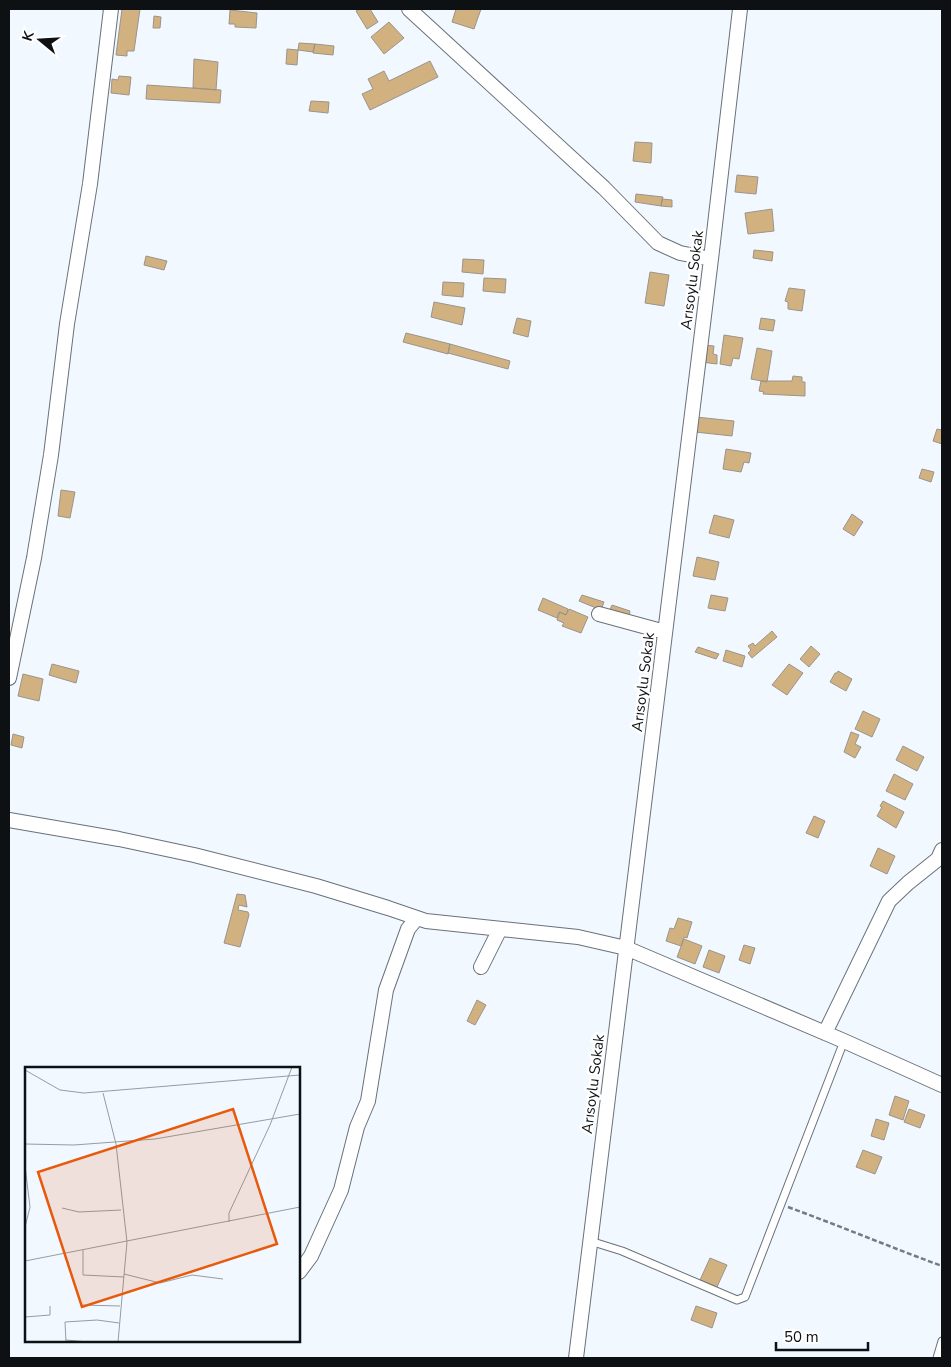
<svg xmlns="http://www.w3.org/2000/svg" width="951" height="1367" font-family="'Nunito Sans',sans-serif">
	<rect width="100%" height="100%" fill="#f1f8ff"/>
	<path fill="#d2b181" stroke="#9a948b" d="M122,9h18l-6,42h-7v5l-11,-1z
		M360,9h10l8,13 -11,7 -11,-18z
		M456,9h25l-7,20 -22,-7z
		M230,10l27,3 -1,15 -21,-1v-3h-6z
		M154,16l7,1 -1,11h-7z
		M389,22l15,16 -20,16 -13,-17z
		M299,43l16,1 -2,8 -15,-2z
		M315,44l19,2 -1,9 -20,-2z
		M287,49l11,1 -1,15 -11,-1z
		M194,59l24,3 -2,28 -23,-2z
		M430,61l8,16 -68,33 -8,-16 11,-5 -5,-10 16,-8 5,10z
		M119,76l12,1 -2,18 -18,-2 1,-14 6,1z
		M147,85l74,5 -1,13 -74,-4z
		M311,101l18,1 -1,11 -19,-2z
		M635,142l17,1 -1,20 -18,-2z
		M737,175l21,2 -2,17 -21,-2z
		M636,194l27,3 -2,9 -26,-4z
		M662,199l10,1v7l-11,-1z
		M772,209l2,22 -26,3 -3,-21z
		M754,250l19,2 -1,9 -19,-3z
		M146,256l21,5 -3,9 -20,-5z
		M463,259l21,1 -1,14 -21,-2z
		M650,272l19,3 -5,31 -19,-3z
		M484,278l22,1 -1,14 -22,-2z
		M443,282l21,1 -1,14 -21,-2z
		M789,288l16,2 -3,21 -14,-2v-7l-3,-1z
		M434,302l31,6 -3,17 -31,-8z
		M517,318l14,3 -3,16 -15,-4z
		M761,318l14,2 -2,11 -14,-2z
		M406,333l44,11 -2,10 -45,-12z
		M724,335l19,3 -4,21 -6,-1 -2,8 -11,-2z
		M450,344l60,17 -2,8 -60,-16z
		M704,345l10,1 -1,8 4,1v9l-16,-2z
		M757,348l15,3 -5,31 -16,-3z
		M793,376l9,1v5h3v14l-42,-2 1,-2 -5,-1 2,-10h31z
		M696,417l38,4 -2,15 -37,-4z
		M937,429l5,1v14l-9,-3z
		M726,449l25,4 -2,10 -5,-1 -3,10 -18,-3z
		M922,469l12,3 -3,10 -12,-4z
		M61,490l14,2 -5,26 -12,-2z
		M852,514l11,8 -9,14 -11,-7z
		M714,515l20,5 -5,18 -20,-5z
		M697,557l22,5 -4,18 -22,-4z
		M582,595l22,7 -3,8 -22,-9z
		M711,595l17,3 -3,13 -17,-3z
		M543,598l25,11 -2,6 -7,-3 -2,6 -19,-8z
		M612,605l18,6 -2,11 -19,-10z
		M569,609l19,8 -7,16 -19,-7 2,-3 -7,-3 3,-8 6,3z
		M772,631l5,6 -25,21 -4,-5 3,-3 -3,-4 5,-3 2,3z
		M811,646l9,8 -11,13 -9,-8z
		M698,647l21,7 -3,5 -21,-7z
		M726,650l19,6 -3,11 -19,-6z
		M52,664l27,7 -3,12 -27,-8z
		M789,664l14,9 -16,22 -15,-10z
		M838,671l14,8 -6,12 -16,-9 5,-9h2z
		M23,674l20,5 -4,22 -21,-5z
		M863,711l17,8 -8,18 -17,-8z
		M851,732l8,3 -4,9 6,3 -6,11 -11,-6z
		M13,734l11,3 -2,11 -11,-3z
		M903,746l21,11 -7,14 -21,-11z
		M894,774l19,10 -8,16 -19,-9z
		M883,801l21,11 -8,16 -19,-12 5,-9 -2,-1z
		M814,816l11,5 -7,17 -12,-5z
		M878,848l17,8 -8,18 -17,-8z
		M237,894l8,1 2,12 -8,-2 -1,5 10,2 1,3 -9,32 -16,-4z
		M678,918l14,4 -5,16 -3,-1 -3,9 -15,-5 4,-13 4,1z
		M684,939l18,7 -7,18 -18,-7z
		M744,945l11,3 -5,16 -11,-4z
		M709,950l16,6 -6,17 -16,-6z
		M477,1000l9,5 -11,20 -8,-4z
		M895,1096l14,5 -6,19 -14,-5z
		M909,1109l16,6 -5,13 -16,-6z
		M876,1119l13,4 -5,17 -13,-4z
		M863,1150l19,7 -7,17 -19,-7z
		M710,1258l17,7 -10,22 -17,-7z
		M696,1306l21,7 -5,15 -21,-8z"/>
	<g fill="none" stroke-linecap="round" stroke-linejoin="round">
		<g stroke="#6a7178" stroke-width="9">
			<path id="service" d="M590,1241l32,10 115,49 8,-3 99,-256
				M937,1358l5,-17"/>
		</g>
		<g stroke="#6a7178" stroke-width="16">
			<path id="minor" d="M409,9l195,179 54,55 22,10 31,6
				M599,614l66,18
				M9,678l25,-120 17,-103 16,-131 23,-140 21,-175
				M9,820l110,19 75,16 122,31 72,22 38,13 152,16 48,11 218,93 98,44
				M481,967l19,-38
				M825,1033l64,-132 19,-18 30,-24 4,-9
				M299,1272l12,-16 30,-66 16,-63 11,-26 18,-111 22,-61 9,-11
				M576,1358l135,-1099 29,-250"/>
		</g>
		<path stroke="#767b80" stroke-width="2.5" stroke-dasharray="5 2.5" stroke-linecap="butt" d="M788,1207c52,19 102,40 154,59"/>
		<use href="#service" stroke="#fff" stroke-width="7"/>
		<use href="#minor" stroke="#fff" stroke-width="14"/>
	</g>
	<g text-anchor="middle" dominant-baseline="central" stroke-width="5" stroke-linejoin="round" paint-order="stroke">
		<g font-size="15" fill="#0e1114" stroke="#fff">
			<text transform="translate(692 280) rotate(-83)">Arısoylu Sokak</text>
			<text transform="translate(643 682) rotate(-83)">Arısoylu Sokak</text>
			<text transform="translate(593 1084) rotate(-83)">Arısoylu Sokak</text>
		</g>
	</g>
	<g transform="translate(25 1067)">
		<rect width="275" height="275" fill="#f1f8ff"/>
		<path fill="none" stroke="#969ca1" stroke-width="1" d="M0,3l35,20 24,3 216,-18M78,26l13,51 11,98 -9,100M0,77l49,1 81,-6 145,-25M0,99l5,41 -5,20M37,141l17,4 42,-2M204,155v-9l41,-88 22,-58M58,183v25l41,2M0,194l275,-54M99,207l36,9 32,-8 31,4M55,238l40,1M0,250l25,-2v-9M41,273l22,2M41,275l-1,-20 32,-2 22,3"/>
		<path fill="#e8590c" fill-opacity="0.15" stroke="#e8590c" stroke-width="2.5" d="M208,42l44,135 -195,63 -44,-135z"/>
		<rect width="275" height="275" fill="none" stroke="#0e1114" stroke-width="2.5"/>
	</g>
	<rect width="951" height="1367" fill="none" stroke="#0e1114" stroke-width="20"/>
	<g transform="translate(40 40) rotate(288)" stroke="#ffffff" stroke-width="4" paint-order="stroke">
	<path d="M0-4L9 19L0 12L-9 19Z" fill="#0e1114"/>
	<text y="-8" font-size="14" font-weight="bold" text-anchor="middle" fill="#0e1114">K</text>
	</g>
	<path d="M776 1342v8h92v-8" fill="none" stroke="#0e1114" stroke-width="2.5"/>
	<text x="784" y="1342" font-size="15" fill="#0e1114" stroke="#ffffff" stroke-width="4" paint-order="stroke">50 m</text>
</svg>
